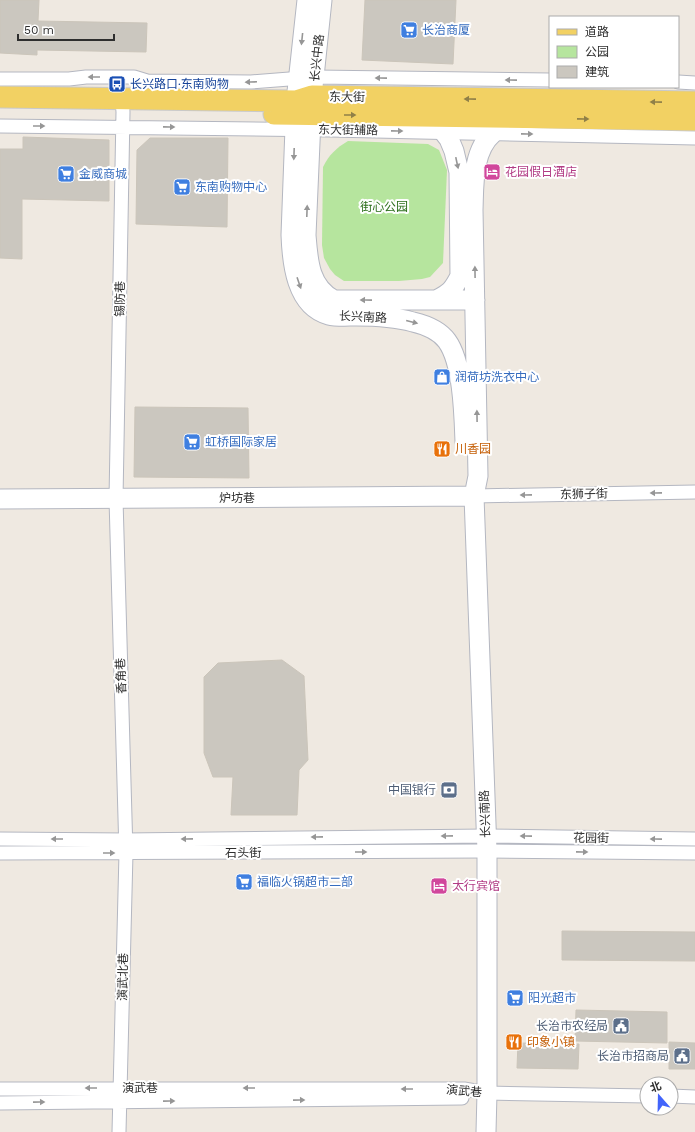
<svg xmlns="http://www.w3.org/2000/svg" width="695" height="1132" font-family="'Work Sans','Noto Sans SC',sans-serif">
	<rect width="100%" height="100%" fill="#efe9e1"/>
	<path fill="#b6e59e" d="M348,141l80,3 11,6 8,20 -4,93 -13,14 -8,2 -23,2h-55l-9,-6 -5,-6 -6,-11 -2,-13 1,-78c6,-12 13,-19 25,-26z"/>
	<path fill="#cbc7bf" stroke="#cbc5ba" d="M0,0h39l-1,21 109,2 -1,29 -109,-2v5l-37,-2z
		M365,0h91l-3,64 -91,-4z
		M23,137l86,3v61l-87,-2v60l-22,-1v-109h23z
		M150,138h78l-1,89 -91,-3 1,-74z
		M135,407l113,1 1,70 -115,-1z
		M282,660l22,16 4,84 -9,10 -2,45h-66l2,-38h-20l-9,-24v-76l14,-14z
		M562,931l133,1v29l-133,-1z
		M576,1010l91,2v31l-92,-2z
		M669,1042l26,1v26h-26z
		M518,1043l61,1 -1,25 -61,-1z"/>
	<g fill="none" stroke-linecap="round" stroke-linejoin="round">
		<g stroke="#b4b7c1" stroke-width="15">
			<path id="street" d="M0,79h69l17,-2h48l13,4 104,1 64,-5 235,3
				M678,82l17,1
				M0,126l330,4 365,8
				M474,496l221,-4
				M0,839l126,1 360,-4 209,3
				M0,853l487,-2 208,2
				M0,1089h464l23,4 160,3
				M671,1096l24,1
				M0,1103l462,-5
				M119,1132l7,-279 -10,-354 7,-387 -1,-13"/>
		</g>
		<g stroke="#b4b7c1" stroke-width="21">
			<path id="secondary" d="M307,0l-11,101 -5,134c1,28 5,71 38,80 8,2 19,1 27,1 20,0 39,1 57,6 13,3 26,8 34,19 16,22 17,74 18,101
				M322,0l-10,96 -6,139c2,25 3,52 28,65h141
				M432,117l17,22 5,12 5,21 1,104c-7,14 -10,17 -24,24
				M0,499l474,-3
				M486,1132l1,-39v-242l-13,-355 4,-20 -5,-266c1,-25 -1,-59 20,-77 7,-6 16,-10 24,-14"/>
		</g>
		<g stroke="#c9c9c9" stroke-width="23">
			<path id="primary" d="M0,97l296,4 16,-5 383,6
				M274,114l421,6"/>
		</g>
		<use href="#street" stroke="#fff" stroke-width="13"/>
		<use href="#secondary" stroke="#fff" stroke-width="19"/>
		<use href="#primary" stroke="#f2d163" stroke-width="21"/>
	</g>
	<defs><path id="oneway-solid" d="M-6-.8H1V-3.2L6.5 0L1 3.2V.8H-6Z"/></defs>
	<g fill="#969696">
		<use href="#oneway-solid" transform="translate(302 39) rotate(96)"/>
		<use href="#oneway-solid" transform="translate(94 77) rotate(-180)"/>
		<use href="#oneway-solid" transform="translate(381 78) rotate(-179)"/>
		<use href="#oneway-solid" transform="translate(511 80) rotate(-179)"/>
		<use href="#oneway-solid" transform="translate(251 82) rotate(178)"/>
		<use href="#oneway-solid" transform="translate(39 126)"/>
		<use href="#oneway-solid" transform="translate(169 127) rotate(1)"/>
		<use href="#oneway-solid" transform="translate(397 131) rotate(1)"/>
		<use href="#oneway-solid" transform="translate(527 134) rotate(1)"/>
		<use href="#oneway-solid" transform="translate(294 154) rotate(92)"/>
		<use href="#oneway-solid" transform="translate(457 163) rotate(78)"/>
		<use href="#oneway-solid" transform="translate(307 211) rotate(-88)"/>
		<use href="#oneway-solid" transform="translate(475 272) rotate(-91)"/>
		<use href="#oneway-solid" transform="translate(299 283) rotate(71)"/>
		<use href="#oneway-solid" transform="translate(366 300) rotate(-179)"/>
		<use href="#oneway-solid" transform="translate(412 322) rotate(14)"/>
		<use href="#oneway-solid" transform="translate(477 416) rotate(-91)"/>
		<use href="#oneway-solid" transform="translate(656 493) rotate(179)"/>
		<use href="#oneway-solid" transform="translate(526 495) rotate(179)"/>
		<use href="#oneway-solid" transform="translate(447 836) rotate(179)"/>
		<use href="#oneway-solid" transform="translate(526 836) rotate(-179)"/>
		<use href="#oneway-solid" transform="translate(317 837) rotate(179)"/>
		<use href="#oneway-solid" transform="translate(57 839) rotate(-180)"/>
		<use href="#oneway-solid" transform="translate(187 839) rotate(179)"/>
		<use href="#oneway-solid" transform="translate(656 839) rotate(-179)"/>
		<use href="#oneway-solid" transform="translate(361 852)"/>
		<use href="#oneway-solid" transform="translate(582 852) rotate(1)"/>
		<use href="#oneway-solid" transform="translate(109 853)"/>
		<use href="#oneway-solid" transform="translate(91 1088) rotate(180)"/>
		<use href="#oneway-solid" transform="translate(249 1088) rotate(-180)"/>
		<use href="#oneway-solid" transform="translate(407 1089) rotate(-180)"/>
		<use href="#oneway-solid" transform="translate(299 1100) rotate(-1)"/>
		<use href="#oneway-solid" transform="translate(169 1101) rotate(-1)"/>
		<use href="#oneway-solid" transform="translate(39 1102) rotate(-1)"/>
	</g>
	<g fill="#908048">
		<use href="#oneway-solid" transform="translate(470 99) rotate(-179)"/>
		<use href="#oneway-solid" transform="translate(656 102) rotate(-179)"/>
		<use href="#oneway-solid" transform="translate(350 115)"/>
		<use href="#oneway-solid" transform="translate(583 119) rotate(1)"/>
	</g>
	<defs>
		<g id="supermarket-square" transform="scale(0.9)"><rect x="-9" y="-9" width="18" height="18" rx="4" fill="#3f7fe0" stroke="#fff"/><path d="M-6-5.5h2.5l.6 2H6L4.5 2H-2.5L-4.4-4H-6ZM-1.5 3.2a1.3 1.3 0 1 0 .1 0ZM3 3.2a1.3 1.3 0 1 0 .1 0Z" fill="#fff"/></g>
		<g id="bus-square" transform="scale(0.9)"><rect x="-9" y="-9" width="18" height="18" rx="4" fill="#1a4fb4" stroke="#fff"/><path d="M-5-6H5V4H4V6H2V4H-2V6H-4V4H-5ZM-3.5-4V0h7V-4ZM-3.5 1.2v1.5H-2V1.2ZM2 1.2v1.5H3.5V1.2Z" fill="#fff"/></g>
		<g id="hotel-square" transform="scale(0.9)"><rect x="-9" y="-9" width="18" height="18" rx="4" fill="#d1479c" stroke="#fff"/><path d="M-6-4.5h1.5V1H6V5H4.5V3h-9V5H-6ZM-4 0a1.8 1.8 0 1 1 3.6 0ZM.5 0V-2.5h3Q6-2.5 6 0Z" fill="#fff"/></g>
		<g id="shop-square" transform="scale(0.9)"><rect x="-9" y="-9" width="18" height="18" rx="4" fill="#3f7fe0" stroke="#fff"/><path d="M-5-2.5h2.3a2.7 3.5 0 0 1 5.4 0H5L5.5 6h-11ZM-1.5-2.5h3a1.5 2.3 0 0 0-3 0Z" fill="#fff"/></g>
		<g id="restaurant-square" transform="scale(0.9)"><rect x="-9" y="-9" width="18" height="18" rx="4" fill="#e8710a" stroke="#fff"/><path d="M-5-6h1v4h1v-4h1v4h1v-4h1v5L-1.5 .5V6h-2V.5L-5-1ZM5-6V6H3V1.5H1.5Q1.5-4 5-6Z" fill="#fff"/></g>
		<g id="bank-square" transform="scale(0.9)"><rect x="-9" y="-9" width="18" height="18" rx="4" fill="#5c6f8a" stroke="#fff"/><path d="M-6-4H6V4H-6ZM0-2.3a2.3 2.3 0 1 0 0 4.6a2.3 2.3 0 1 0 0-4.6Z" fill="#fff"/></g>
		<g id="civic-square" transform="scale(0.9)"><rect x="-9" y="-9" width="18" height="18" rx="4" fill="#5c6f8a" stroke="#fff"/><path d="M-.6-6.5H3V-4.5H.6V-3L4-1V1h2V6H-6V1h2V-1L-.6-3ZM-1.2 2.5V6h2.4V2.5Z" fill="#fff"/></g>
	</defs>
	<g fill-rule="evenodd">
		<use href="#supermarket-square" x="409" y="30"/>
		<use href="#bus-square" x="117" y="84"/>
		<use href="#hotel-square" x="492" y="172"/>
		<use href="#supermarket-square" x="66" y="174"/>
		<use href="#supermarket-square" x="182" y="187"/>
		<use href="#shop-square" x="442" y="377"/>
		<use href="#supermarket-square" x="192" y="442"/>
		<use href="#restaurant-square" x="442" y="449"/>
		<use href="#bank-square" x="449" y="790"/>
		<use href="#supermarket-square" x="244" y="882"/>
		<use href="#hotel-square" x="439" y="886"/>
		<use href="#supermarket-square" x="515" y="998"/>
		<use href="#civic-square" x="621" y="1026"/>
		<use href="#restaurant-square" x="514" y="1042"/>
		<use href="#civic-square" x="682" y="1056"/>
	</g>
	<g text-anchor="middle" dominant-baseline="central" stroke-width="4" stroke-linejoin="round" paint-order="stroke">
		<g font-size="12" fill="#366cbe" stroke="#fff" text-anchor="start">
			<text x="422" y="30">长治商厦</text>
			<text x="79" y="174">金威商城</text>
			<text x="195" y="187">东南购物中心</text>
			<text x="455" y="377">润荷坊洗衣中心</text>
			<text x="205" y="442">虹桥国际家居</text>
			<text x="257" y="882">福临火锅超市二部</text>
			<text x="528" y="998">阳光超市</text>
		</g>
		<g font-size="12" fill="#2e2e2e" stroke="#fff">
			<text transform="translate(317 58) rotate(-84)">长兴中路</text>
			<text transform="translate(347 97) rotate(1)">东大街</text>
			<text transform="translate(348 130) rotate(1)">东大街辅路</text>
			<text transform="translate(120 299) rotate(-89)">锡防巷</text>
			<text transform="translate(363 317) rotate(3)">长兴南路</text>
			<text transform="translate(584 494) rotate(-1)">东狮子街</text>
			<text x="237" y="498">炉坊巷</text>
			<text transform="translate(121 676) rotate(-92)">香角巷</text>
			<text transform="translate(485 814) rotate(-92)">长兴南路</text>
			<text transform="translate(591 838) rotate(1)">花园街</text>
			<text x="243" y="853">石头街</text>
			<text transform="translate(123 977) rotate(-89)">演武北巷</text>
			<text x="140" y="1088">演武巷</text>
			<text transform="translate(464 1091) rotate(5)">演武巷</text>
		</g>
		<g font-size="12" fill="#164399" stroke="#fff" text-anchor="start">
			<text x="130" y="84">长兴路口·东南购物</text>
		</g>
		<g font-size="12" fill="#b23c85" stroke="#fff" text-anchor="start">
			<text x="505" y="172">花园假日酒店</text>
			<text x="452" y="886">太行宾馆</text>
		</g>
		<g font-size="12" fill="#2c6e1b" stroke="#fff">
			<text x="384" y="207">街心公园</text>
		</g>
		<g font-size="12" fill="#c56008" stroke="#fff" text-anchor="start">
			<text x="455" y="449">川香园</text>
			<text x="527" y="1042">印象小镇</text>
		</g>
		<g font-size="12" fill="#4e5e75" stroke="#fff" text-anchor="end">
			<text x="436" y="790">中国银行</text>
			<text x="608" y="1026">长治市农经局</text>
			<text x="669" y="1056">长治市招商局</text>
		</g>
	</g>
	<rect x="549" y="16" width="130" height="72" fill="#ffffff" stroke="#ababab"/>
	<rect x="557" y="29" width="20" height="6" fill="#f2d163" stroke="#ababab"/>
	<text x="585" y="36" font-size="12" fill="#2e2e2e">道路</text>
	<rect x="557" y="46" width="20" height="12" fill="#b6e59e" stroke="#ababab"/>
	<text x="585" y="56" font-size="12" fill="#2e2e2e">公园</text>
	<rect x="557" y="66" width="20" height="12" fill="#cbc7bf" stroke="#ababab"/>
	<text x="585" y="76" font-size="12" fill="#2e2e2e">建筑</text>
	<g transform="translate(659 1096) rotate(340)"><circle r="19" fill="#ffffff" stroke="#ababab"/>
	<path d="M0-3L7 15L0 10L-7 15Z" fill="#4264fb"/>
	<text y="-6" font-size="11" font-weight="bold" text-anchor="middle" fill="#2e2e2e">北</text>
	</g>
	<path d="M18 34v6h96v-6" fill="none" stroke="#2e2e2e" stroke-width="2"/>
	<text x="24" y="34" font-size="12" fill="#2e2e2e" stroke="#ffffff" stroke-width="3" paint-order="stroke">50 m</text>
</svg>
